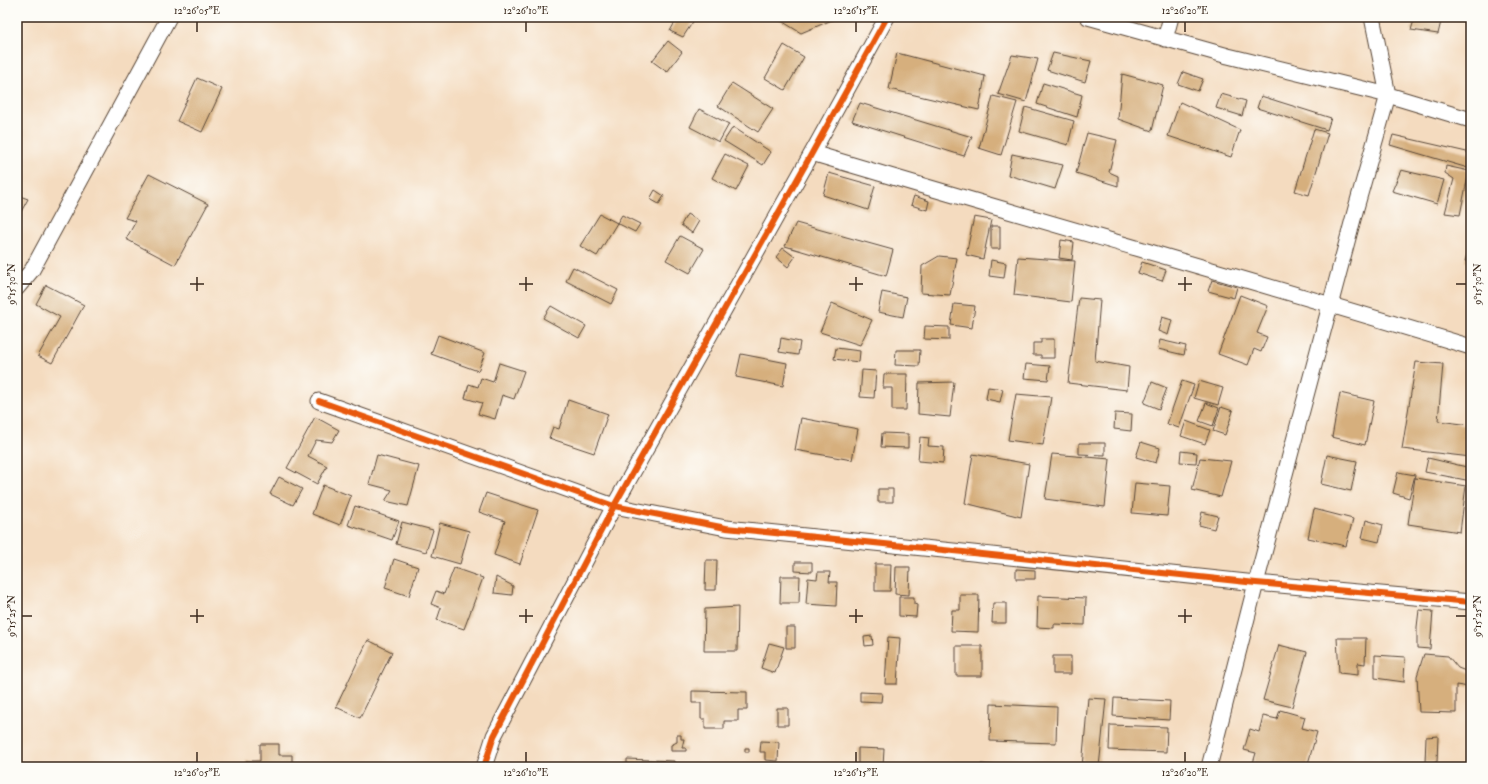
<svg xmlns="http://www.w3.org/2000/svg" width="1488" height="784" font-family="'IM FELL Double Pica',serif">
	<rect width="100%" height="100%" fill="#fdfcf7"/>
	<filter id="ink" filterUnits="userSpaceOnUse"><feTurbulence type="fractalNoise" baseFrequency=".025" numOctaves="2"/><feDisplacementMap in="SourceGraphic" scale="8" xChannelSelector="R" yChannelSelector="G"/><feConvolveMatrix kernelMatrix="1 2 1 2 8 2 1 2 1" color-interpolation-filters="sRGB"/></filter>
	<filter id="wash" filterUnits="userSpaceOnUse"><feTurbulence type="fractalNoise" baseFrequency=".012" numOctaves="4" result="noise"/><feDisplacementMap in="SourceGraphic" scale="16" xChannelSelector="R" yChannelSelector="G"/><feGaussianBlur stdDeviation="0.9" result="paint"/><feColorMatrix in="noise" values="0 0 0 0 0 0 0 0 0 0 0 0 0 0 0 0 0 1.4 0 .05"/><feComposite in="paint" operator="in"/></filter>
	<g filter="url(#wash)">
		<rect width="100%" height="100%" fill="#f4dbbf"/>
		<g id="blocks">
			<path fill="#d6af7d" d="M678,17h18l-13,20 -13,-6z
				M775,17h64l-38,16z
				M1415,17h27l-4,17 -27,-4z
				M668,41l14,11 -15,20 -15,-11z
				M784,45l20,12 -19,33 -20,-12z
				M897,53l88,23 -6,34 -90,-21z
				M1053,53l38,8 -6,21 -38,-12z
				M1012,55l26,4 -12,43 -28,-8z
				M1183,72l20,7 -5,12 -20,-7z
				M1122,74l41,11 -11,46 -34,-12z
				M197,78l25,11 -20,43 -25,-11z
				M732,83l41,26 -15,23 -40,-26z
				M1043,83l39,12 -5,22 -40,-13z
				M1221,94l25,7 -4,15 -26,-8z
				M993,96l24,6 -16,53 -22,-7z
				M1261,96l70,22 -4,12 -70,-22z
				M1180,102l60,28 -9,27 -63,-21z
				M860,103l112,34 -8,19 -112,-35z
				M1025,107l49,14 -6,24 -49,-14z
				M699,109l30,15 -10,18 -29,-15z
				M733,127l38,25 -8,13 -39,-24z
				M1314,129l14,4 -19,62 -14,-4z
				M1087,133l30,7 -8,32 9,4v10l-42,-13z
				M1393,135l78,18 -3,15 -78,-23z
				M725,154l24,12 -13,25 -24,-13z
				M1012,154l51,11 -8,24 -47,-14z
				M1446,166l23,5 -9,44 -15,-2 9,-34 -9,-6z
				M1401,170l43,10 -7,24 -45,-13z
				M829,173l46,13 -7,24 -45,-15z
				M149,174l59,30 -33,61 -49,-26 10,-18 -11,-3z
				M655,190l9,6 -5,8 -9,-5z
				M17,195l11,4 -11,20z
				M914,196l15,5 -2,9 -16,-5z
				M600,214l17,9 -20,33 -17,-10z
				M687,214l12,7 -7,12 -11,-8z
				M622,215l18,9 -5,8 -18,-9z
				M974,217l17,3 -8,39 -17,-4z
				M796,223l97,27 -7,26 -101,-30z
				M991,226h9v23h-9z
				M680,236l24,13 -14,24 -24,-13z
				M1061,240l13,2 -2,18 -13,-2z
				M1471,240v23l-6,-2z
				M783,248l12,9 -7,10 -12,-10z
				M939,256l18,2 -7,37 -29,-2 1,-27z
				M1018,257l57,4 -4,41 -57,-7z
				M991,260l15,3 -2,15 -15,-2z
				M1142,262l24,8 -4,11 -24,-8z
				M573,267l45,23 -7,14 -45,-23z
				M1212,280l25,7 -3,11 -26,-7z
				M46,285l38,20 -32,58 -14,-7 22,-39 -24,-13z
				M882,292l25,5 -4,20 -25,-5z
				M1240,295l28,11 -11,27 10,4 -6,15 -7,-3 -6,16 -30,-11z
				M1079,298l21,2 -5,61 34,6 -2,23 -59,-7z
				M832,303l40,17 -12,25 -40,-13z
				M954,304l21,2 -3,22 -21,-3z
				M551,306l35,20 -7,12 -36,-20z
				M1162,317l10,3 -4,15 -10,-4z
				M925,326l24,1v13l-25,-1z
				M438,335l47,18 -7,18 -47,-17z
				M781,338l19,4 -2,13 -19,-3z
				M1041,339h13v19h-13v-3h-8v-12h8z
				M1160,340l26,6 -2,9 -26,-6z
				M836,348l24,3 -1,11 -25,-3z
				M896,350h24l-1,16 -24,-1z
				M741,354l46,9 -4,23 -47,-9z
				M1416,362l27,2 -5,57 33,4v32l-69,-8z
				M499,363l25,8 -10,28 -12,-4 -7,24 -17,-5 4,-11 -17,-5 4,-14 9,3 3,-9 12,4z
				M1026,364l24,2 -2,14 -24,-2z
				M862,370l14,1 -2,27 -14,-1z
				M884,374h23l-1,36h-14v-22h-9z
				M1182,381l12,4 -15,43 -12,-4z
				M1199,381l24,7 -5,17 -24,-7z
				M954,382l-4,35 -32,-3 1,-31z
				M1152,382l15,6 -8,21 -15,-6z
				M988,387l15,2 -3,13 -14,-3z
				M1340,393l34,8 -9,44 -33,-8z
				M1016,394l35,3 -8,48 -35,-5z
				M568,400l40,14 -14,39 -45,-15 4,-11 6,2z
				M1206,403l13,5 -6,18 -14,-5z
				M1221,407l12,4 -8,24 -12,-4z
				M1115,413l17,1 -1,17 -17,-2z
				M315,417l24,13 -7,12 -16,-2 -8,16 19,10 -10,18 -30,-16z
				M801,418l57,11 -6,31 -57,-10z
				M1186,421l24,9 -5,14 -24,-8z
				M882,433l26,1v14l-27,-1z
				M920,437l9,1 -1,8 16,1 -1,16 -25,-2z
				M1141,442l19,6 -4,15 -20,-6z
				M1079,443h26v12l-26,-1z
				M1181,451l16,2 -1,10 -16,-1z
				M973,454l56,10 -8,53 -56,-14z
				M1052,454l58,5 -5,48 -60,-8z
				M377,455l42,11 -11,40 -23,-5 7,-11 -23,-6z
				M1327,455l30,6 -6,30 -30,-7z
				M1200,458l31,3 -10,36 -29,-7z
				M1428,458l43,10v13l-46,-9z
				M1398,472l17,3 -6,23 -16,-5z
				M279,477l23,12 -9,16 -23,-11z
				M1415,478l51,8 -6,46 -52,-8z
				M1135,483l35,3 -3,30 -35,-3z
				M323,485l28,11 -11,29 -28,-11z
				M878,489h15v13h-15z
				M486,493l52,17 -18,54 -26,-9 11,-34 -26,-9z
				M355,506l44,15 -7,19 -44,-15z
				M1314,509l39,10 -7,27 -38,-8z
				M1202,512l16,4 -4,13 -15,-4z
				M1366,520l17,5 -4,17 -17,-4z
				M402,522l31,8 -7,22 -30,-8z
				M440,523l29,8 -9,33 -28,-8z
				M394,559l24,8 -9,29 -24,-8z
				M706,560h11l-1,30h-11z
				M795,562h17v10l-17,-1z
				M875,564h16l-1,27h-15z
				M896,567h14l-1,28 -14,-1z
				M454,568l29,10 -19,51 -27,-9 4,-12 -10,-4 5,-13 8,3z
				M1016,569l19,1v9h-19z
				M818,572h12l-1,10h8l-1,24 -30,-2 2,-26 9,1z
				M781,576h19l-1,27h-19z
				M496,577l17,9 -1,9 -18,-2z
				M960,595h19l-1,37 -27,-1 1,-21h8z
				M1038,596l48,2 -1,27 -31,-1v4l-17,-1z
				M899,597h15v7l3,1 -1,12 -17,-1z
				M993,603h13v20h-14z
				M738,607l-1,44h-33l1,-42z
				M1419,610l14,1 -3,38 -13,-1v-21z
				M786,627h9v21h-9z
				M872,636l1,9 -8,1 -1,-9z
				M888,637l12,1 -3,46h-12z
				M1337,638h29l-1,26 -7,-1v12l-19,-2z
				M368,640l24,12 -32,66 -24,-11z
				M769,643l15,4 -9,26 -14,-5z
				M1279,645l28,7 -15,55 -29,-7z
				M956,646h26v30h-26z
				M1424,654l24,2 10,12 13,5 -2,14 -13,-2v28l-37,-1 -2,-36z
				M1375,655l30,2 -1,25 -29,-4z
				M1053,656h18v18h-18z
				M692,691l55,1v18h-9v11h-14v8h-19v-10h-4v-16h-9z
				M860,692l22,1 -1,9 -21,-1z
				M1088,698l18,1 -7,68h-17z
				M1114,698l56,3 -1,19 -56,-4z
				M991,704l66,3 -1,36 -66,-2z
				M777,708h11v17h-11z
				M1280,710l25,7 -3,11 15,4 -10,35h-39l-15,-4 3,-10 -12,-3 6,-21 9,3 4,-16 14,3z
				M1110,725l57,2 -1,25 -57,-2z
				M677,735h4v4h3l-2,9h4v3h-15v-6l6,-3z
				M1438,736l-1,26 -12,1 1,-26z
				M761,741l18,1 -1,19 -13,-1v-8h-5z
				M260,744h19v11h13v12h-46v-6h14z
				M745,748h4v4h-4z
				M858,748l26,1 -1,18 -25,-1z
				M627,759l47,2v6h-47z
				M981,764l20,2v1h-20z"/>
		</g>
	</g>
	<g filter="url(#ink)">
		<use href="#blocks" fill-opacity="0" stroke="#574536" stroke-width="1"/>
		<g fill="none" stroke-linecap="round" stroke-linejoin="round">
			<g stroke="#574536" stroke-width="17">
				<path id="minor" d="M1088,17l140,39 160,39 83,25
					M1165,39l6,-22
					M812,153c220,66 440,127 659,194
					M17,288l15,-18 137,-253
					M319,401l295,105 112,22 237,24 293,31 215,19
					M484,767l10,-31 120,-230 198,-353 75,-136
					M1209,767l47,-184 100,-375 32,-113 -16,-78"/>
			</g>
			<use href="#minor" stroke="#fff" stroke-width="15"/>
			<g stroke="#fdfcf7" stroke-width="8">
				<path id="cycleway" d="M319,401l295,105 112,22 237,24 293,31 215,19
					M484,767l10,-31 120,-230 198,-353 75,-136"/>
			</g>
			<use href="#cycleway" stroke="#e8590c" stroke-width="6"/>
		</g>
	</g>
	<path fill="none" stroke="#3b2a1e" stroke-width="1.5" d="M197,22v10M526,22v10M856,22v10M1185,22v10M197,277v14M526,277v14M856,277v14M1185,277v14M22,284h10M190,284h14M519,284h14M849,284h14M1178,284h14M1456,284h10M197,609v14M526,609v14M856,609v14M1185,609v14M22,616h10M190,616h14M519,616h14M849,616h14M1178,616h14M1456,616h10M197,752v10M526,752v10M856,752v10M1185,752v10"/>
	<rect width="1488" height="784" fill="none" stroke="#fdfcf7" stroke-width="44"/>
	<rect x="22" y="22" width="1444" height="740" fill="none" stroke="#3b2a1e" stroke-width="1.5"/>
	<g font-size="10" text-anchor="middle" fill="#3b2a1e">
		<text x="197" y="14">12°26'05"E</text>
		<text x="526" y="14">12°26'10"E</text>
		<text x="856" y="14">12°26'15"E</text>
		<text x="1185" y="14">12°26'20"E</text>
		<text transform="translate(11 284) rotate(-90)" y="4">9°15'30"N</text>
		<text transform="translate(1477 284) rotate(-90)" y="4">9°15'30"N</text>
		<text transform="translate(11 616) rotate(-90)" y="4">9°15'25"N</text>
		<text transform="translate(1477 616) rotate(-90)" y="4">9°15'25"N</text>
		<text x="197" y="776">12°26'05"E</text>
		<text x="526" y="776">12°26'10"E</text>
		<text x="856" y="776">12°26'15"E</text>
		<text x="1185" y="776">12°26'20"E</text>
	</g>
</svg>
